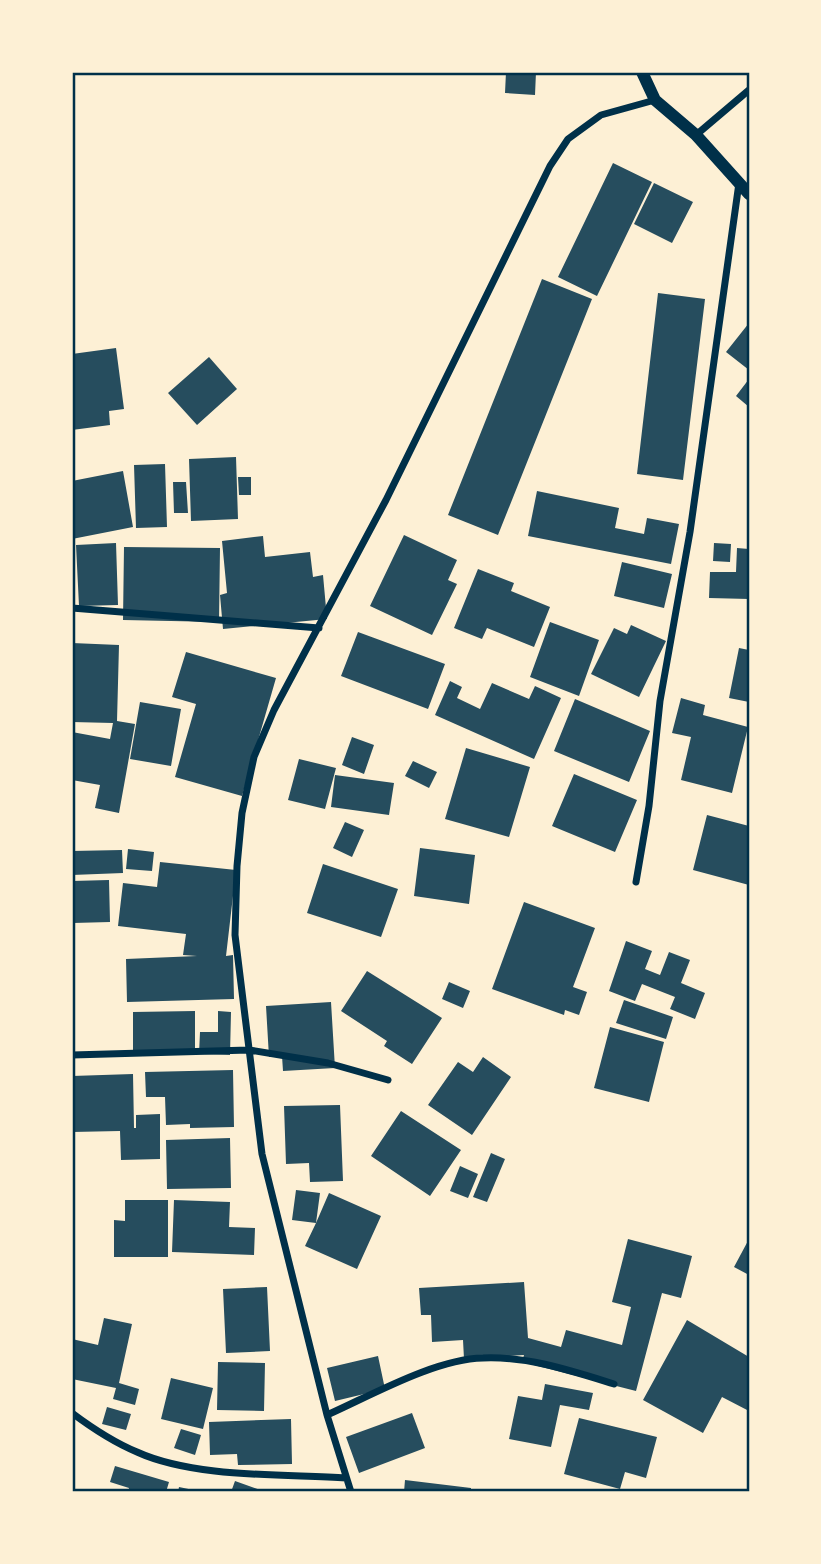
<svg xmlns="http://www.w3.org/2000/svg" width="821" height="1564" font-family="Helvetica,sans-serif">
	<rect width="100%" height="100%" fill="#fdf0d5"/>
	<path fill="#264d5e" d="M506,72h30l-1,23 -30,-2z
		M613,163l39,19 -55,114 -39,-19z
		M654,183l39,19 -21,41 -38,-19z
		M542,279l50,20 -94,236 -50,-20z
		M658,293l47,6 -22,181 -46,-6z
		M749,323v47l-23,-18z
		M116,348l8,61 -15,2 1,14 -38,5v-76z
		M209,357l28,32 -40,36 -29,-32z
		M749,379v28l-13,-11z
		M236,457l2,62 -47,2 -2,-62z
		M165,464l2,63 -31,1 -2,-63z
		M123,471l10,56 -61,12v-58z
		M238,477h13v18h-12z
		M173,482h13l2,31h-14z
		M537,491l82,17 -4,20 29,6 3,-16 32,6 -8,40 -143,-28z
		M404,535l53,25 -9,20 9,4 -25,51 -62,-29z
		M263,536l2,21 45,-5 3,25 10,-2 4,44 -104,10 -3,-34 7,-2 -5,-52z
		M116,543l2,62 -39,1 -3,-61z
		M714,543l17,1 -1,18 -17,-1z
		M124,547l96,1 -1,74 -96,-2z
		M737,548l12,1v50l-40,-1 1,-26h26z
		M622,562l50,12 -8,34 -50,-12z
		M478,569l36,14 -3,8 39,16 -16,40 -47,-19 -5,11 -28,-11z
		M550,622l49,18 -20,56 -49,-19z
		M631,625l35,16 -27,56 -48,-23 23,-46 13,6z
		M358,632l87,32 -17,45 -87,-33z
		M72,643l47,2 -2,76 18,3 -16,89 -24,-5 5,-23 -28,-5v-48l38,7 3,-16 -41,-1z
		M739,648l10,2v52l-20,-4z
		M186,652l90,26 -34,118 -67,-19 21,-73 -24,-7z
		M450,681l12,6 -5,11 23,11 12,-26 37,16 6,-13 26,12 -27,61 -99,-44z
		M681,698l24,7 -2,10 45,12 -16,66 -51,-13 10,-43 -19,-4z
		M575,699l75,32 -21,51 -75,-31z
		M140,702l41,7 -10,57 -41,-7z
		M352,737l22,8 -10,29 -22,-9z
		M466,748l64,19 -21,70 -64,-18z
		M299,759l37,9 -11,41 -37,-9z
		M413,761l24,11 -8,16 -24,-12z
		M574,774l63,26 -22,52 -63,-26z
		M335,775l59,8 -5,32 -58,-8z
		M707,815l42,11v59l-56,-15z
		M345,822l19,8 -12,27 -19,-9z
		M420,848l55,7 -6,49 -55,-8z
		M128,849l26,3 -2,19 -26,-2z
		M122,850l1,23 -51,2v-24z
		M160,862l76,8 -10,86 7,-1 1,44 -107,3 -1,-43 71,-3 -14,-1 3,-21 -68,-8 5,-43 34,4z
		M323,864l75,25 -17,48 -74,-24z
		M109,880l1,42 -37,1 -1,-42z
		M524,902l71,26 -22,59 14,5 -8,23 -14,-5 -1,5 -72,-26z
		M626,941l26,10 -7,18 15,6 9,-23 21,8 -9,23 24,10 -10,26 -25,-10 5,-12 -33,-13 -7,17 -26,-10z
		M367,971l75,47 -30,46 -28,-18 3,-5 -46,-30z
		M449,982l21,9 -7,17 -21,-9z
		M624,1000l49,17 -7,22 -50,-16z
		M331,1002l4,66 -52,3 -1,-15 -13,1 -3,-51z
		M195,1011v41l-62,1v-41z
		M218,1011l13,1 -1,43 -31,-1 1,-22h18z
		M610,1027l54,15 -15,60 -55,-14z
		M483,1057l28,20 -39,58 -44,-30 30,-43 15,10z
		M233,1070l1,57 -44,1v-4l-24,1 -1,-28h-19l-1,-25z
		M133,1074l1,54h2v-13l24,-1v45l-39,1 -1,-29 -48,1v-56z
		M340,1105l3,76 -33,1 -1,-19 -23,1 -2,-58z
		M401,1111l60,39 -31,46 -59,-40z
		M230,1138l1,50 -64,1 -1,-49z
		M491,1153l14,6 -18,43 -14,-5z
		M460,1166l18,8 -10,24 -18,-7z
		M296,1190l24,3 -4,30 13,-30 52,23 -24,53 -52,-23 11,-23 -24,-3z
		M125,1200h43v57h-54v-37l11,1z
		M174,1200l56,2 -1,25 26,1 -1,27 -82,-3z
		M628,1239l64,17 -11,42 -19,-5 -26,98 -114,-29 2,-7 -60,4 -1,-19 -31,2 -1,-27h-10l-2,-27 105,-6 4,56 33,9 5,-17 56,15 9,-38 -19,-5z
		M749,1239v36l-15,-8z
		M267,1287l3,64 -44,2 -3,-64z
		M104,1318l28,6 -13,59 20,6 -4,16 -22,-6 3,-11 -44,-9v-40l26,6z
		M687,1320l62,37v54l-27,-14 -19,36 -60,-33z
		M378,1356l7,33 -50,12 -8,-33z
		M218,1362l47,1 -1,48 -47,-1z
		M171,1378l42,10 -10,41 -42,-10z
		M545,1384l48,9 -4,17 -29,-5 -9,42 -42,-8 9,-43 24,4z
		M107,1407l24,7 -5,16 -24,-6z
		M412,1413l13,35 -66,25 -13,-36z
		M579,1418l78,19 -11,41 -21,-6 -5,17 -56,-15z
		M291,1419l1,45 -54,1 -1,-11 -27,1 -1,-33z
		M181,1429l20,6 -6,20 -21,-7z
		M115,1466l54,16 -3,10h-38l1,-4 -19,-6z
		M405,1480l66,8v4h-67z
		M235,1481l31,11h-35z
		M179,1487l19,4v1h-20z"/>
	<g fill="none" stroke-linecap="round" stroke-linejoin="round">
		<path stroke="#003049" stroke-width="7" d="M696,135l53,-45
			M72,608l247,20
			M636,882l13,-76 11,-105 30,-169 49,-349
			M72,1055l177,-5 79,13 60,17
			M72,1413c20,15 41,29 65,39 57,26 146,22 209,26
			M327,1415c45,-20 108,-56 156,-57 45,-2 89,13 131,26
			M351,1492l-24,-77 -65,-261 -27,-219 2,-69 5,-53 12,-56 20,-47 112,-210 164,-334 18,-27 33,-24 54,-15"/>
		<path stroke="#003049" stroke-width="12" d="M642,72l13,28 41,35 53,59"/>
	</g>
	<rect width="821" height="1564" fill="none" stroke="#fdf0d5" stroke-width="147"/>
	<rect x="74" y="74" width="674" height="1416" fill="none" stroke="#003049" stroke-width="2.5"/>
</svg>
